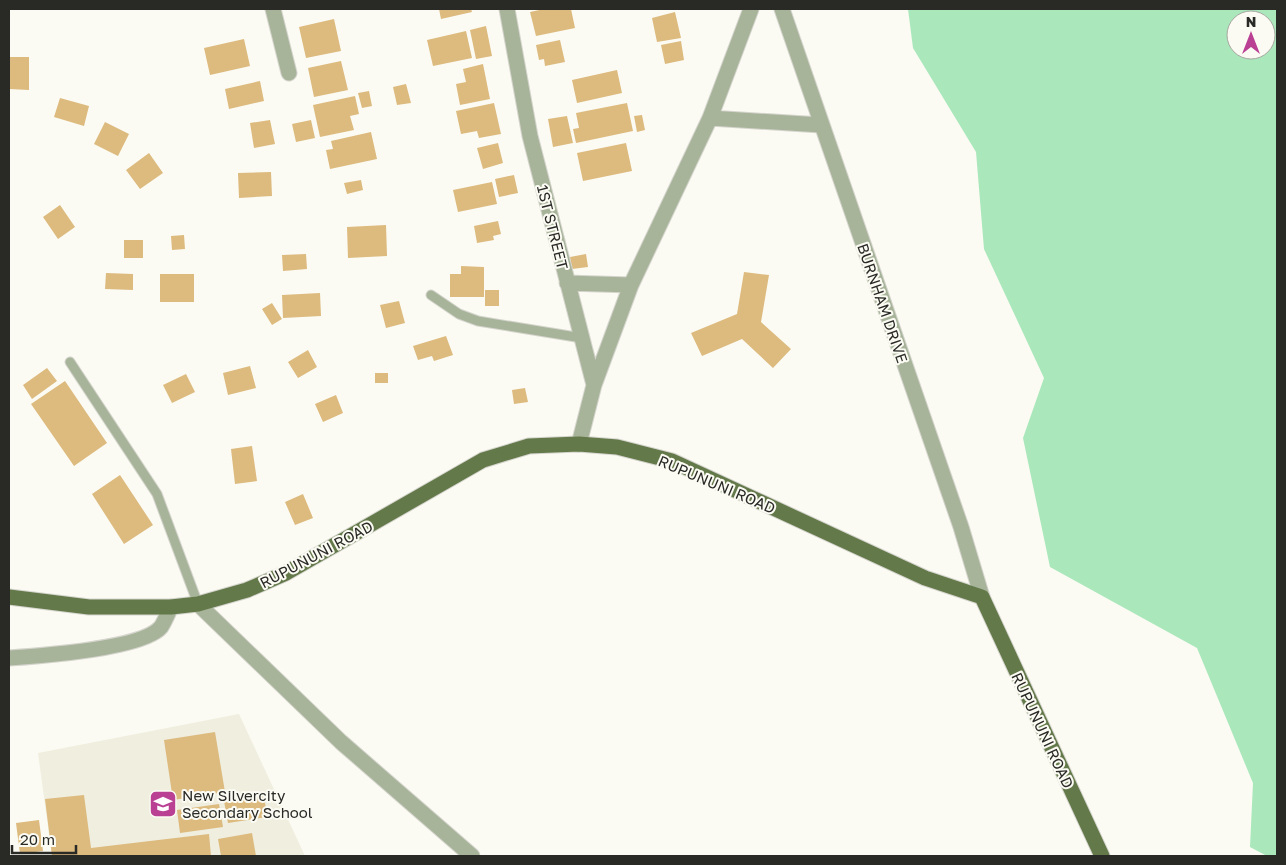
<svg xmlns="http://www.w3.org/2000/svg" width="1286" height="865" font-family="'Golos Text',sans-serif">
	<rect width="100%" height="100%" fill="#fbfbf3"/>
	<path fill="#efeedf" d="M239,714l66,142h-253l-14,-103z"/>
	<path fill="#aae7bb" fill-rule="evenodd" d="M908,9h369v847h-10l-17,-9 3,-64 -56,-135 -147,-81 -27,-129 21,-60 -60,-129 -8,-97 -63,-104zM1236,20h30v30h-30z"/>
	<path fill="#ddba7e" d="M439,9h32l1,3 -31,7z
		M544,9h27l4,19 -39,8 -6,-24z
		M675,12l6,26 -24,4 -5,-24z
		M334,19l7,32 -35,7 -7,-31z
		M486,26l6,30 -16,3 -6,-29z
		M466,31l6,27 -39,8 -6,-26z
		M244,39l6,27 -40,9 -6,-27z
		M560,40l5,22 -20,4 -1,-7 -5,1 -3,-15z
		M681,41l3,19 -19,4 -4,-19z
		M9,57h20v33l-20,-1z
		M341,61l7,29 -34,7 -6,-29z
		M483,64l7,35 -30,6 -4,-21 10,-2 -3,-13z
		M617,70l5,23 -45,10 -5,-23z
		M260,81l4,20 -35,8 -4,-20z
		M406,84l5,19 -14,2 -4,-18z
		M369,91l3,15 -10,2 -4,-15z
		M355,96l4,18 -9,2 4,14 -34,7 -7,-32z
		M60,98l29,8 -5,20 -30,-9z
		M494,103l7,31 -22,4 -2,-7 -16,3 -5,-23z
		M627,103l6,28 -57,12 -3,-14 6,-1 -3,-15z
		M642,115l3,15 -8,2 -3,-16z
		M567,116l6,27 -20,4 -5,-28z
		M270,120l5,24 -21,4 -4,-25z
		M311,120l4,18 -19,4 -4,-18z
		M105,122l24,12 -11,22 -24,-12z
		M371,132l6,27 -47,10 -4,-19 7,-1 -2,-8z
		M498,143l5,20 -20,6 -6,-21z
		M626,143l6,28 -49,10 -6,-28z
		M149,153l14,20 -23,16 -14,-19z
		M271,172l1,24 -33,2 -1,-25z
		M514,175l4,18 -19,4 -4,-18z
		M361,180l2,10 -16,4 -3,-11z
		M492,182l5,22 -39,8 -5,-22z
		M60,205l15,22 -17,12 -15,-22z
		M498,221l3,13 -8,2 1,4 -17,3 -3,-17z
		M386,225l1,31 -39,2 -1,-31z
		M184,235l1,14 -13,1 -1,-14z
		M124,240h19v18h-19z
		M306,254l1,15 -24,2 -1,-16z
		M586,254l2,13 -16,2 -2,-12z
		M461,266l23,1v30h-34v-23h11z
		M744,272l25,3 -8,47 30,27 -18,19 -31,-29 -40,17 -11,-23 46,-19z
		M106,273l27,1v16l-28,-1z
		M160,274h34v28h-34z
		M485,290h14v16h-14z
		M320,293l1,23 -38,2 -1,-23z
		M399,301l6,22 -19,5 -6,-23z
		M272,303l10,16 -10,6 -10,-16z
		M446,336l7,19 -19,6 -2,-5 -14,4 -5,-14z
		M308,350l9,17 -19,11 -10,-16z
		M250,366l6,22 -28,7 -5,-22z
		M47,368l10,13 -25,18 -9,-14z
		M375,373h13v10h-13z
		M186,374l9,18 -23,11 -9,-18z
		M65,381l42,62 -33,23 -43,-62z
		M525,388l3,14 -14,2 -2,-14z
		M336,395l7,18 -20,9 -8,-18z
		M252,446l5,35 -22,3 -4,-35z
		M120,475l33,50 -29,19 -32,-50z
		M303,494l10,24 -18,7 -10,-23z
		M215,732l10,60 -52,8 -9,-60z
		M84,795l7,53 118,-14 2,22h-159l-7,-57z
		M264,795l3,22 -39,6 -4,-22z
		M219,804l4,23 -43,6 -3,-23z
		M39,820l4,31 -23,3 -4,-31z
		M252,833l4,23h-35l-3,-17z"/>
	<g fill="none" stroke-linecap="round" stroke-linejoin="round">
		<g stroke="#d5d5ce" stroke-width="11">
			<path id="service" d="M431,295l28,19 19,7 104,17
				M70,362l87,132 41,110"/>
		</g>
		<g stroke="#d5d5ce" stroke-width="17">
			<path id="minor" d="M273,9l16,64
				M507,9l23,127 64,249
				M710,118l111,7
				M567,283l64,2
				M579,444l15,-59 37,-100 79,-167 41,-109
				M198,604l143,138 131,114
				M9,658c30,-2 134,-9 152,-31 4,-6 7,-14 10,-20"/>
		</g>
		<g stroke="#d5d5ce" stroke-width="17">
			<path id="tertiary" d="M782,9l179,518 21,70"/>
		</g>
		<g stroke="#d5d5ce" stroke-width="17">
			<path id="primary" d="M9,597l80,10h82l27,-3 49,-14 39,-17 197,-113 46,-14 50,-2 38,3 55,14 253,117 57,19 120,259"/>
		</g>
		<use href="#service" stroke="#a7b49a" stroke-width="9"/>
		<use href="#minor" stroke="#a7b49a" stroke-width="15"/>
		<use href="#tertiary" stroke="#a7b49a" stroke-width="15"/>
		<use href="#primary" stroke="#637949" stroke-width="15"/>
	</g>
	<defs>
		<g id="school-square" transform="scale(1.4375)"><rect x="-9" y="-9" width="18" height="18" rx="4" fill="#ba4093" stroke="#fbfbf3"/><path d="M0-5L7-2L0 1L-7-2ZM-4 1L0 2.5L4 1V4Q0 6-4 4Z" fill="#fff"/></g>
	</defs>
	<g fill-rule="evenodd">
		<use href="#school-square" x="163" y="804"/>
	</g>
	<g text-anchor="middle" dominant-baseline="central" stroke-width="4" stroke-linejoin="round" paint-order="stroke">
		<g font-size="15" fill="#292926" stroke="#fbfbf3">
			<text transform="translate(553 227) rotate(76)">1ST STREET</text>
			<text transform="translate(883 303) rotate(71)">BURNHAM DRIVE</text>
			<text transform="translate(717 484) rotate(23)">RUPUNUNI ROAD</text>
			<text transform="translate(316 554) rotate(-28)">RUPUNUNI ROAD</text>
			<text transform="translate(1043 730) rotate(65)">RUPUNUNI ROAD</text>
		</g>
		<g font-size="15" fill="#292926" stroke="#fbfbf3" text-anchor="start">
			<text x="182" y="795">New Silvercity<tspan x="182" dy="17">Secondary School</tspan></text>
		</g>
	</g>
	<rect width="1286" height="865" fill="none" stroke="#292926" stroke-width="20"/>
	<g transform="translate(1251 35)"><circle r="24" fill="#fbfbf3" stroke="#a7a7a1"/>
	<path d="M0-4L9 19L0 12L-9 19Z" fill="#ba4093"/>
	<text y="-8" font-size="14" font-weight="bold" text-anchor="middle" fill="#292926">N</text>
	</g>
	<path d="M12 845v8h64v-8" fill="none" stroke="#292926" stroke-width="2.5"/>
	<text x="20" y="845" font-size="15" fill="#292926" stroke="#fbfbf3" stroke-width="4" paint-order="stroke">20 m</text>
</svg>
